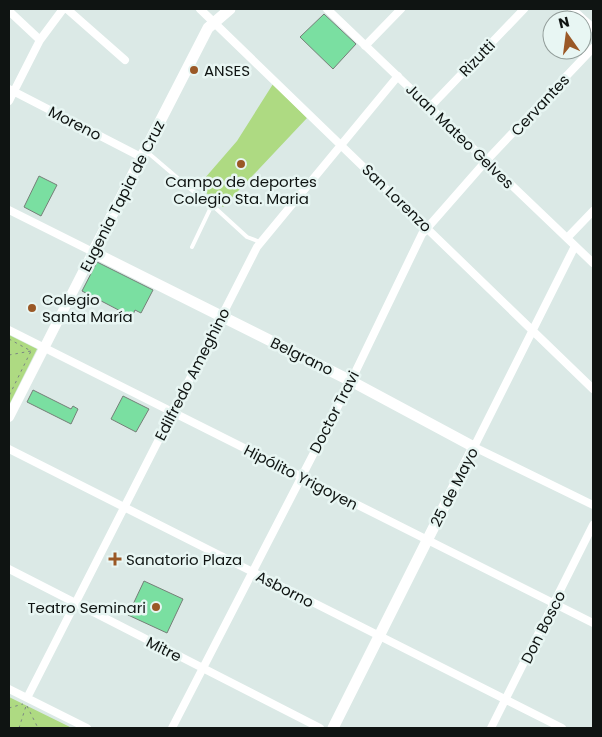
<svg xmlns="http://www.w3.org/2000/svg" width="602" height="737" font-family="Poppins,sans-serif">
	<rect width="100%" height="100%" fill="#dbe9e6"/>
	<path fill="#aeda82" d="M273,84l34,34 -84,89 -25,-21 39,-45z
		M9,335l28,14 -28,56z
		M9,697l63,31h-63z"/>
	<path fill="#7adfa1" stroke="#757f78" d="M324,14l32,30 -23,25 -33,-32z
		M39,176l18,9 -16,31 -17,-9z
		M97,262l56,28 -12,23 -6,-3 -3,7 -50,-26z
		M33,390l38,19 2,-3 5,3 -7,15 -44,-22z
		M123,396l26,13 -13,23 -25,-13z
		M144,581l39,18 -16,34 -39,-18z"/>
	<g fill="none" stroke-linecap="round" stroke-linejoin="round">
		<path stroke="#7b8582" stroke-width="1" stroke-dasharray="2.5 4" stroke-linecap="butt" d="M9,339l22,12 -22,45
			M9,355l22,-4
			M27,706l11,22
			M9,708l14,-4
			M19,728l7,-22"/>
		<path stroke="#fff" stroke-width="4" d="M146,151l48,41
			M192,247l20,-42 35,32 13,5"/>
		<path stroke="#fff" stroke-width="8" d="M67,9l58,51
			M200,9l393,380
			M327,9l266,254
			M572,9l21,19
			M9,11l31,29
			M365,46l36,-37
			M9,89l132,68
			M9,101l31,-61 23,-31
			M430,107l94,-98
			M9,210l84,42
			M567,238l26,-27
			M575,246l-101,201 119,58
			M9,330l584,293
			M9,449l553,279
			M9,569l311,159
			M9,689l78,39
			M27,698l230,-451 141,-171
			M172,728l179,-347 71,-147 64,-73 107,-113
			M491,728l102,-203"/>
		<path stroke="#fff" stroke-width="10" d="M9,417l84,-165"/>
		<path stroke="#fff" stroke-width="11" d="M230,9l-22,19 -115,224 258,129 123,66 -141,281"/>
	</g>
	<g fill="#9a5826" stroke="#e8f6f3" stroke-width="2">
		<circle cx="194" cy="70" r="5"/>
		<circle cx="241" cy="164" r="5"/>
		<circle cx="32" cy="308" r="5"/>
		<path d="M112.5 551.5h5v5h5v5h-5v5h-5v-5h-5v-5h5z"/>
		<circle cx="156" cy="607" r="5"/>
	</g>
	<g text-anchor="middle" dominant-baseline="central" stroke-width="5" stroke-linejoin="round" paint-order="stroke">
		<g font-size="15" fill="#0f1412" stroke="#e8f6f3">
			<text transform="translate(477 58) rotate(-46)">Rizutti</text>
			<text transform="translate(540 105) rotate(-47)">Cervantes</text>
			<text transform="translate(75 123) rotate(27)">Moreno</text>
			<text transform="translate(460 136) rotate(44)">Juan Mateo Gelves</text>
			<text transform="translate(122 196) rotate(-63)">Eugenia Tapia de Cruz</text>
			<text transform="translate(397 198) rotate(44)">San Lorenzo</text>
			<text transform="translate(302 356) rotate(26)">Belgrano</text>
			<text transform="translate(192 374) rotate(-63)">Edilfredo Ameghino</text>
			<text transform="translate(334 412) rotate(-63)">Doctor Travi</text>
			<text transform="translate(301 477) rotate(27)">Hipólito Yrigoyen</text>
			<text transform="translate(454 487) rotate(-63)">25 de Mayo</text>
			<text transform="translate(285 589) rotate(27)">Asborno</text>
			<text transform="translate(543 627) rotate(-63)">Don Bosco</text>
			<text transform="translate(164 649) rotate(27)">Mitre</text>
		</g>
		<g font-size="15" fill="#0f1412" stroke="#e8f6f3" text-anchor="start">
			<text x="204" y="70">ANSES</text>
			<text x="241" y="181" text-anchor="middle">Campo de deportes<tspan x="241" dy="17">Colegio Sta. Maria</tspan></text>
			<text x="42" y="299">Colegio<tspan x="42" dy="17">Santa María</tspan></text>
			<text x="126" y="559">Sanatorio Plaza</text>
			<text x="146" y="607" text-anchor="end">Teatro Seminari</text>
		</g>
	</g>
	<rect width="602" height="737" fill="none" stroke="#0f1412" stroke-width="20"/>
	<g transform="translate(567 35) rotate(346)"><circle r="24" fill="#e8f6f3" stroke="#919c99"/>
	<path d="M0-4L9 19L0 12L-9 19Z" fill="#9a5826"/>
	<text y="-8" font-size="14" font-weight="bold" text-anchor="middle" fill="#0f1412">N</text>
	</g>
</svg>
